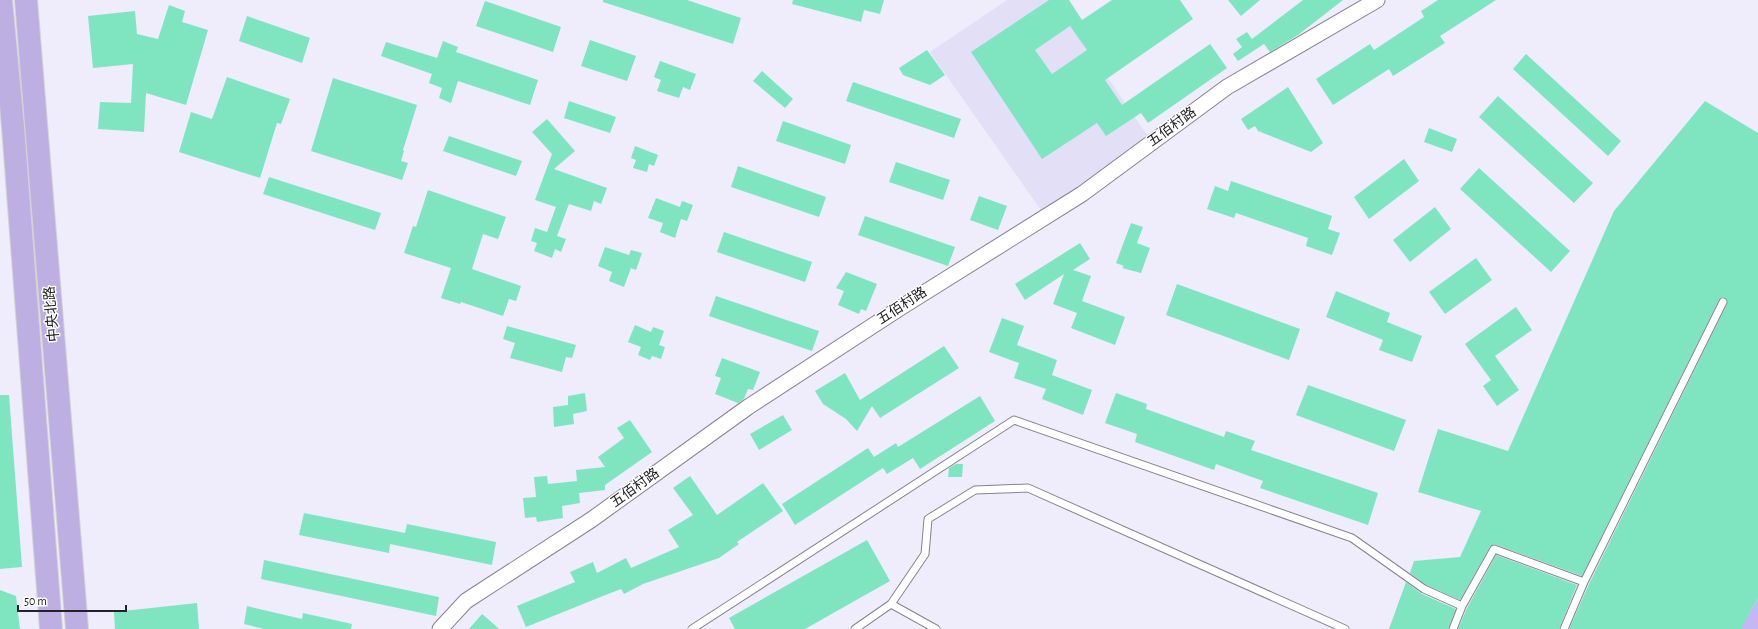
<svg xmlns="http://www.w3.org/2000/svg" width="1758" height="629" font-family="'Alegreya Sans','Noto Sans SC',sans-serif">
	<rect width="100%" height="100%" fill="#efecfc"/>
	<path fill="#e3dff6" d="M1007,0h48l96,141 -108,72 -113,-161z"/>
	<path fill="#c5b7f4" d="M1758,598v31h-22l13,-15z"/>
	<path fill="#7fe5c1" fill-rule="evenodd" d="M603,0h84l54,18 -8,26 -130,-42z
		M793,0h91l-4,14 -16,-4 -3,12 -69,-18z
		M1049,0h20l13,20 30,-20h68l13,19 -88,61 17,25 88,-61 17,24 -79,55 -7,-10 -35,23 -9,-13 -55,36 -71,-107zM1070,26l17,24 -35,24 -17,-24z
		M1228,0h32l-19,16z
		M1303,0h40l-45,35 -28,17 -6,-8 -26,17 -5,-7 9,-7 -6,-8 11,-7 5,7z
		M1438,0h58l-56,36 5,7 -52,33 -4,-7 -56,36 -17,-26 54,-35 4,6 50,-33 -3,-6z
		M485,1l76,26 -8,25 -77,-26z
		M169,5l16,6 -3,11 26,8 -22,75 -40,-12 -2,39 -46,-3 2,-27 31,1 2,-39 -40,4 -5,-52 47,-5 2,23 21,5z
		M247,16l63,22 -8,25 -63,-22z
		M590,40l46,16 -9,25 -46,-15z
		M443,41l15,6 -2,5 82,28 -8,25 -72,-24 -7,22 -12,-5 3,-10 -13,-5 3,-9 -51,-18 5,-14 51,16z
		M927,50l18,25 -15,10 -27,-10 -4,-7z
		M1526,54l95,87 -13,15 -95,-87z
		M660,61l36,13 -6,16 -7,-3 -4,11 -22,-7 4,-11 -7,-3z
		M762,71l31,28 -8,9 -32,-27z
		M227,77l63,22 -9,25 -4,-1 -17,55 -81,-26 12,-40 21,7z
		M333,78l84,27 -14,45 1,1 -3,10 7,2 -6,17 -91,-29z
		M853,82l108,37 -7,19 -108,-37z
		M1288,87l35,56 -12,9 -53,-21 -3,-5 -7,4 -7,-11z
		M1498,96l95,87 -19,20 -95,-86z
		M569,101l47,16 -6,16 -46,-15z
		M1705,101l53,32v465l-17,31h-172l20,-45 138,-280v-4l-4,-3 -4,3 -137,276 -88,-32 -4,3 -30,53 -34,-15 -16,-12 4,-12 46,-4 21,-46 -63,-19 20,-63 70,22 106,-240z
		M547,119l28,32 -21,18 53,19 -6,16 -7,-3 -3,10 -22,-7 -12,32 9,3 -5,13 -6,-3 -3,9 -18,-7 3,-8 -6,-2 4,-13 12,4 9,-25 -21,-7 17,-46 -20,-22z
		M783,121l68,24 -6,19 -69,-23z
		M1429,128l28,11 -5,13 -28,-10z
		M449,136l73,25 -6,15 -73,-25z
		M635,146l23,9 -4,11 -5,-2 -2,8 -14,-4 3,-8 -5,-2z
		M1404,159l15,22 -50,38 -15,-22z
		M896,162l54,18 -7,20 -54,-18z
		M738,166l88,31 -7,20 -88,-30z
		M1479,168l91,83 -19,21 -91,-83z
		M269,177l112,36 -6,17 -112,-36z
		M1231,181l101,35 -4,13 12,4 -8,22 -26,-9 2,-8 -72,-25 -2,5 -27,-9 8,-23 13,5z
		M428,190l78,27 -8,22 -15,-5 -11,35 49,17 -5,15 -7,-2 -6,17 -42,-14 -1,2 -19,-6 10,-30 -47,-15 9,-27 3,1z
		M979,196l28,10 -9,24 -28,-10z
		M656,198l24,9 2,-6 11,4 -6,16 -6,-2 -6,19 -15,-6 3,-9 -15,-5z
		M1435,207l16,22 -41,33 -17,-22z
		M865,216l90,31 -7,19 -90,-31z
		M1131,223l12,4 -6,16 13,5 -9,25 -19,-5 2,-2 -8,-3z
		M724,232l88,30 -7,20 -88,-30z
		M1080,243l10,16 -17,11 18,6 -9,25 43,16 -10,28 -44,-17 6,-15 -24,-9 11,-30 -39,26 -10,-16z
		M605,247l24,8 2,-5 11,3 -6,17 -5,-2 -7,19 -15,-6 3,-9 -14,-6z
		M1476,258l16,22 -47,34 -16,-22z
		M846,272l31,12 -11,27 -5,-2 -2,5 -21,-9 6,-14 -8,-3z
		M1177,284l123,45 -11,31 -123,-45z
		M1336,291l54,22 -3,9 35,14 -10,26 -33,-12 4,-10 -57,-23z
		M716,296l103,35 -7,20 -103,-35z
		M1516,307l16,23 -37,26 24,34 -22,16 -14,-20 8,-6 -26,-36z
		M1002,318l22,8 -7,19 40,15 -5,15 40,15 -9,25 -41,-16 4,-10 -32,-11 5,-15 -30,-11z
		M635,325l16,7 2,-5 11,4 -5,14 6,2 -4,12 -9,-3 -2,4 -12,-5 3,-8 -13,-5z
		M507,326l69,19 -4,13 -6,-1 -4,15 -52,-14 5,-15 -12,-4z
		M944,346l15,22 -79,50 -8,-12 -15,25 -11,-12 -23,-15 -8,-13 30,-18 15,27z
		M722,358l38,14 -7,18 -5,-1 -4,10 -6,4 -23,-9 6,-16 -6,-2z
		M1308,385l98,35 -12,31 -98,-36z
		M585,393l2,18 -14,3 1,10 -20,3 -1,-20 15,-2v-9z
		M1116,393l31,11 -1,5 78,28 2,-6 29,10 -4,9 127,43 -10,32 -108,-37 3,-7 -47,-17 -2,6 -79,-28 2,-8 -32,-11z
		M0,395h9l13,172 -22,2z
		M980,396l15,25 -75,48 -7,-11 -26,16 -4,-6 -88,57 -13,-21 86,-56 6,9 22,-14 2,4z
		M783,415l9,15 -33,20 -9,-16z
		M630,420l22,32 -47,33v5l-26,3 1,10 -18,3 1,12 -26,4 -1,-5 -11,1 -2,-20 13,-1 -2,-20 13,-1 1,8 29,-3 -1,-11 29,-3 -7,-10 26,-19 -7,-10z
		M956,464h7l-1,13h-14l1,-9z
		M690,476l27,39 46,-32 20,28 -46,31 2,2 -20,14 -76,26 -19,10 -3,-5 -13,5 -82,33 -9,-21 58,-24 -5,-10 23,-10 4,11 29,-15 5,10 48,-21 -11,-17 25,-15 -20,-27z
		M304,513l101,20 2,-9 89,18 -4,23 -102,-21 -1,9 -90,-18z
		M867,540l23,41 -85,48h-70l-6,-11z
		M1496,555l81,30 -18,44h-101l9,-21z
		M264,560l175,37 -3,19 -175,-37z
		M1406,582l16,12 34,15 -8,20h-59z
		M0,590l16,6 4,33h-20z
		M197,603l2,26h-84l-1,-17z
		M247,606l55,13 1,-6 49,11 -1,5h-87l-20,-5z
		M482,614l6,5 11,10h-30z"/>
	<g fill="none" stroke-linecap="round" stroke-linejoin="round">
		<g stroke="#868391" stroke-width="9">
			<path id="lane" d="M891,604l45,25
				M692,629l322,-209 338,118 72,51 38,17 32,-57 90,33
				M855,629l36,-25 34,-50 3,-35 47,-29 53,-2 317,141
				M1453,629l9,-23
				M1564,629l20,-47 139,-280"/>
		</g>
		<g stroke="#868391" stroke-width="17">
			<path id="street" d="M440,629l26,-28 125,-81 157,-113 152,-99 182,-114 145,-107 150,-87"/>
		</g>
		<g stroke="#d3d3d4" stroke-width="24">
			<path id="primary" d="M1,0l12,127 38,502
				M26,0l51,629"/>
		</g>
		<use href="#lane" stroke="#fff" stroke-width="7"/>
		<use href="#street" stroke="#fff" stroke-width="15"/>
		<use href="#primary" stroke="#beafe3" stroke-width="22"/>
	</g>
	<g text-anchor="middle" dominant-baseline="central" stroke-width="3" stroke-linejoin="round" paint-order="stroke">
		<g font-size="14" fill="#242228" stroke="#fff">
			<text transform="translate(1172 127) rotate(-36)">五佰村路</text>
			<text transform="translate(902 306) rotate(-33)">五佰村路</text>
			<text transform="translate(52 314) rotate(-95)">中央北路</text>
			<text transform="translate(635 488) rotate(-36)">五佰村路</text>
		</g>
	</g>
	<path d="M18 605v6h108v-6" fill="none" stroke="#242228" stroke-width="2"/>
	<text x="24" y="605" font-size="12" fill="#242228" stroke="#ffffff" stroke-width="3" paint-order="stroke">50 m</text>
</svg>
